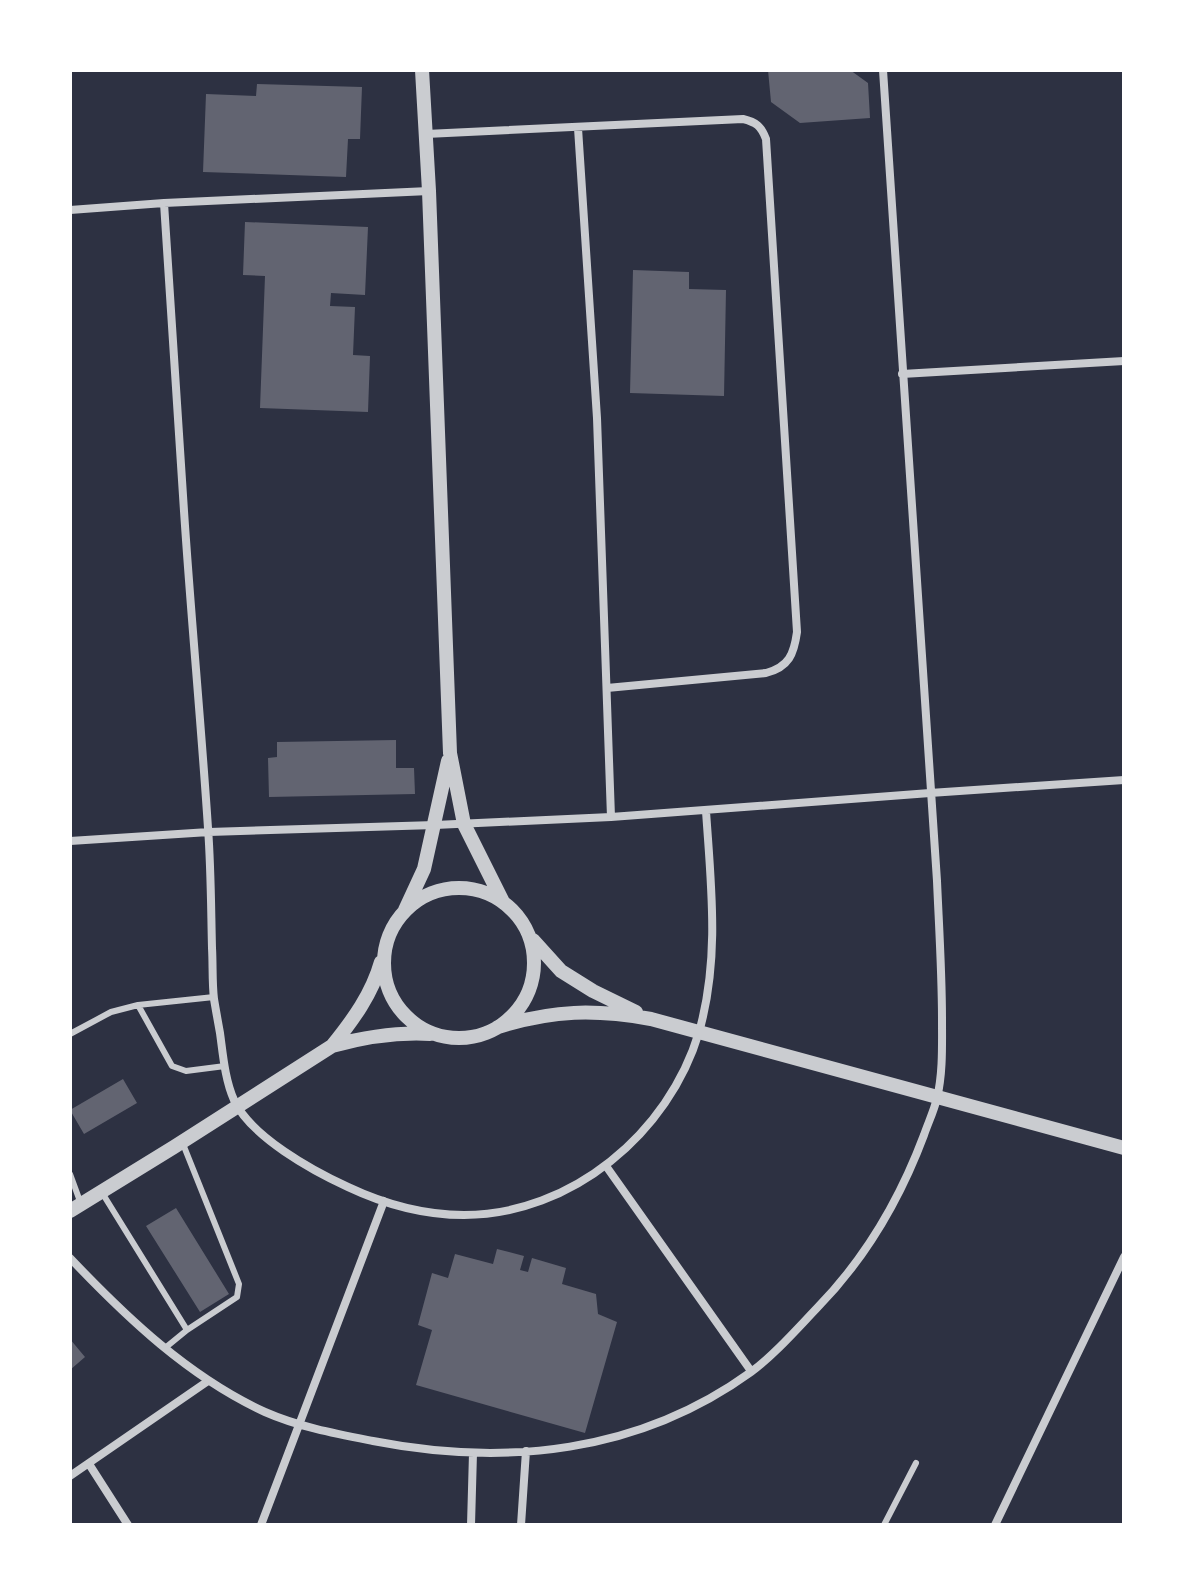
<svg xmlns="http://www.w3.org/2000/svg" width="1194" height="1595" font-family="'PT Sans Narrow',sans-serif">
	<rect width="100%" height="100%" fill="#2d3142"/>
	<path fill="#626471" d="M768,70h82l18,13 2,35 -70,5 -29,-21z
		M257,84l105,3 -2,52h-12l-2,38 -143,-5 3,-78 50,2z
		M245,222l123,5 -3,68 -34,-2 -1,13 25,1 -2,48 17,1 -2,56 -108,-4 5,-132 -22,-1z
		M633,270l56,2v17l37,1 -2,106 -94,-3z
		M396,740v28h18l1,26 -146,3 -1,-39 9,-1v-15z
		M123,1079l14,24 -53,31 -14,-24z
		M176,1208l53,86 -29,18 -54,-86z
		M497,1249l27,7 -4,14 8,2 4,-14 34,10 -4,16 34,10 2,20 19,8 -32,111 -169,-48 16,-55 -14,-5 14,-52 16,5 7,-24 38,10z
		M70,1339l15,18 -15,13z"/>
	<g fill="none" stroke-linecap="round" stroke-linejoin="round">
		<path stroke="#caccd0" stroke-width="6" d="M138,1005l76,-8
			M70,1034l41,-22 27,-7 34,61 14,5 39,-5
			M70,1174l11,30
			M101,1191l86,139
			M165,1348l22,-18 50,-33 2,-13 -56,-140
			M884,1525l32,-62"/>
		<path stroke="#caccd0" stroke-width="8" d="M578,128l19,290 14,399
			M426,134l317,-15c13,3 18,7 23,20l31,493c-3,22 -8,35 -31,41l-159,15
			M164,203c7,103 13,206 20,308 7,106 17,211 24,317 3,40 3,80 4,120 1,17 0,34 2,51 2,12 4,23 6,34 3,22 5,47 14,67 17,37 79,71 114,87 36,17 76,28 116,28 107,0 205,-82 235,-183 21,-73 12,-147 7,-221
			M70,210l94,-7 265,-12
			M902,374l222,-13
			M70,841l139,-9 226,-7 176,-8 319,-24 194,-13
			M606,1166l145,205
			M70,1258c57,60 119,119 195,154 34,15 72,22 108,29 133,26 266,12 378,-69 24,-18 45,-42 66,-64 48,-49 83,-109 107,-173 4,-12 10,-24 13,-37 6,-25 5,-53 5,-79 0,-46 -3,-92 -5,-138l-54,-811
			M89,1464l39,61
			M70,1476l138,-95
			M261,1525l123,-324
			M471,1525l2,-72
			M521,1525l5,-74
			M995,1525l129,-268"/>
		<path stroke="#caccd0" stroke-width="14" d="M422,70l7,121 21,562 14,71 39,78
			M384 963a75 75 0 1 1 150 0a75 75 0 1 1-150 0Z
			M405,910l19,-41 24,-108
			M533,940l28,31 32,20 43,21
			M498,1027c56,-17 96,-18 153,-8l473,129
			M332,1046c33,-9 64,-14 98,-12
			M70,1211l104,-64 158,-101c21,-26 40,-52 49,-84"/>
	</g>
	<rect width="1194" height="1595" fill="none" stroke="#ffffff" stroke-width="144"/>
</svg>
